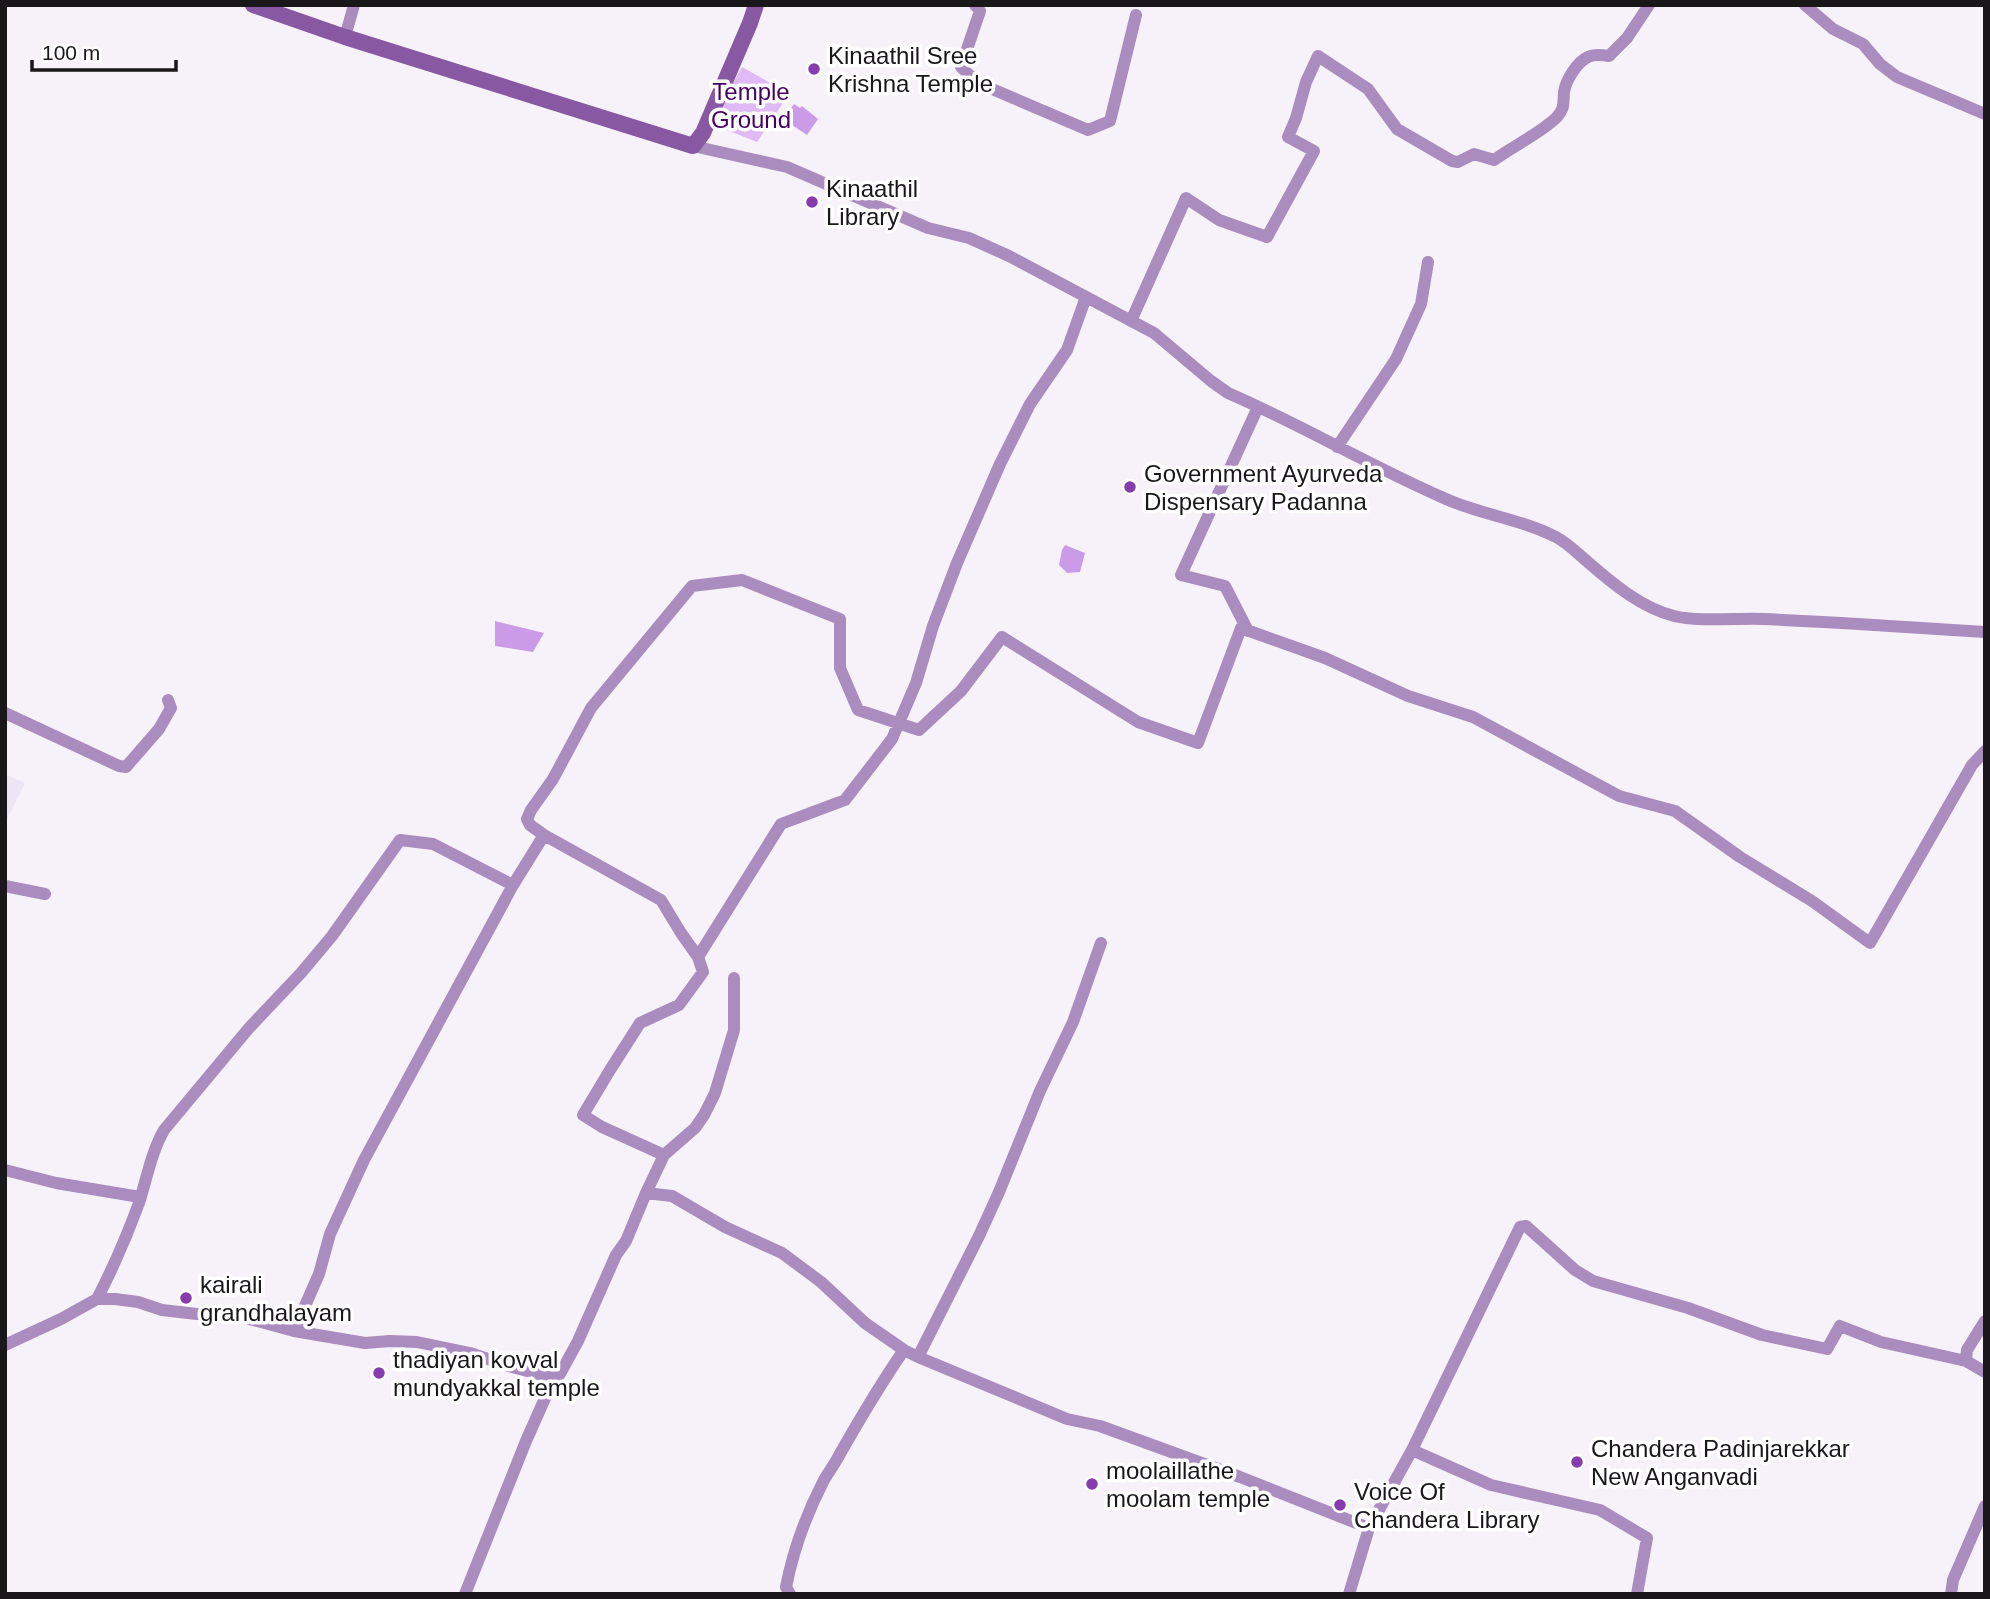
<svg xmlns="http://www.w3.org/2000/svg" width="1990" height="1599" font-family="Helvetica,sans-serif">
	<rect width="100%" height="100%" fill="#f7f2f9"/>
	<path fill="#ede5f3" d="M5,774l20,9 -20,40z"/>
	<path fill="#dfbaf6" d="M742,67l25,14 20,16 -30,45 -43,-17 12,-30z"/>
	<path fill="#cc9be8" d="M794,104l6,4 2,-2 16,13 -11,16 -24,-16z
		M1065,545l20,8 -5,19 -13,1 -8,-8 3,-15z
		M495,621l49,12 -11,19 -38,-6z"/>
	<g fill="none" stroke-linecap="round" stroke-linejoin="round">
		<path stroke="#ab8cbf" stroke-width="12" d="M975,5l5,6 -19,56 17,16 110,47 22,-9 26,-106
			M1805,5l28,24 30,15 17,20 17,13 88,37
			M345,37l9,-32
			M693,146l94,21 141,61 41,10 40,18 145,77 57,48 17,12c74,32 144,74 218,106 36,16 75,20 110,38 13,7 22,17 33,26 24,21 53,45 85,53 25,6 62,2 89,3 74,3 148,8 222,13
			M1131,321l55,-123 33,22 48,17 47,-86 -26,-14 8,-19 10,-36 12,-26 50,33 29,40 55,32 6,1 16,-8 20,6c19,-14 47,-27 63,-43 8,-9 6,-14 7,-25 2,-12 13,-30 24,-35 6,-3 15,-2 21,-1l18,-18 22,-33
			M1337,447l59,-88 25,-55 7,-42
			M1248,631l-23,-45 -44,-11 77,-168
			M5,713l114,53 7,1 33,-38 12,-21 -3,-8
			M544,835l-14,-10 -3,-6 4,-9 22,-31 38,-71 101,-122 50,-6 98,39v49l18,42 61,20 42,-39 41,-54 136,85 60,21 43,-115 84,30 83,38 65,21 146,79 56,15 65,46 72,44 58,42 102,-178 13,-14
			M5,886l40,8
			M698,957l83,-133 64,-24 47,-61 24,-56 17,-57 24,-63 43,-99 30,-60 37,-54 19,-53
			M664,1155l31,-27 9,-13 11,-22 19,-63v-52
			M5,1170l51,13 84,14
			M97,1299c16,-31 30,-63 42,-96 8,-25 12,-50 25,-73l85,-102 52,-55 31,-37 68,-96 33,4 80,41 31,-50 117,65 20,33 17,24 5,15 -24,33 -39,18 -30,47 -27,45 19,12 62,28 -18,38
			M1985,1321l-18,29 -1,11 19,11
			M294,1331l25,-57 11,-40 34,-74 149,-275
			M5,1345l56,-26 36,-20h18l23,3 24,8 35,4 38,1 59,16 71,12 25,-2 27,1 53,11 42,14 42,11 6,-4 18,-33 38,-86 10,-14 20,-48 26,3 53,31 57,26 39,29 44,41 39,27 14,7 149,62 33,7 140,51 129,51 43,-78 79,35 109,25 47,28 -10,56
			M918,1357l61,-121 20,-44 41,-101 33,-69 28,-79
			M1412,1450l108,-223 6,-1 49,44 18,11 95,27 74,27 65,14 13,-23 41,16 85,19
			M465,1594l61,-153 28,-63
			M790,1594l-4,-7c7,-36 21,-74 38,-107 6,-10 12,-18 17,-28 20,-35 40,-69 63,-102
			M1349,1594l20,-66
			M1951,1594l2,-14 32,-74"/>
		<path stroke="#8858a2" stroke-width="16" d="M253,5l92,32 348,109 10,-13 47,-110 6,-18"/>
	</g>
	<g fill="#873cad" stroke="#fff" stroke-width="2.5">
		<circle cx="814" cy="69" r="7"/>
		<circle cx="812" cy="202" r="7"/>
		<circle cx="1130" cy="487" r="7"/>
		<circle cx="186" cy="1298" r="7"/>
		<circle cx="379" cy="1373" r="7"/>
		<circle cx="1577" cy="1462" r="7"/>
		<circle cx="1092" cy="1484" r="7"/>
		<circle cx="1340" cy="1505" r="7"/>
	</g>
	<g text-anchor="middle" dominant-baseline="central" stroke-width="7" stroke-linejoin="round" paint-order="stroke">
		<g font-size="24" fill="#19171a" stroke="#fff" text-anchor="start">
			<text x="828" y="55">Kinaathil Sree<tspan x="828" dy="28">Krishna Temple</tspan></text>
			<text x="826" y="188">Kinaathil<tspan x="826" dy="28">Library</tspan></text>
			<text x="1144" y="473">Government Ayurveda<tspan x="1144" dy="28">Dispensary Padanna</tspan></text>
			<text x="200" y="1284">kairali<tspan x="200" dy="28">grandhalayam</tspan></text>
			<text x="393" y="1359">thadiyan kovval<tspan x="393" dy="28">mundyakkal temple</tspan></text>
			<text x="1591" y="1448">Chandera Padinjarekkar<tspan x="1591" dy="28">New Anganvadi</tspan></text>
			<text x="1106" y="1470">moolaillathe<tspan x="1106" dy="28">moolam temple</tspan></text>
			<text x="1354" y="1491">Voice Of<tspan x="1354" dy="28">Chandera Library</tspan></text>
		</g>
		<g font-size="24" fill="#450060" stroke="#fff">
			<text x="751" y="91">Temple<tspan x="751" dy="28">Ground</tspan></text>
		</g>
	</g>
	<rect width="1990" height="1599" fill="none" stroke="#19171a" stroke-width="14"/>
	<path d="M32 60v10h144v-10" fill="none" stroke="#19171a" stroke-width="3.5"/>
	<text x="42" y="60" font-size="21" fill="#19171a" stroke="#ffffff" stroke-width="5" paint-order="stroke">100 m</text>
</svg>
